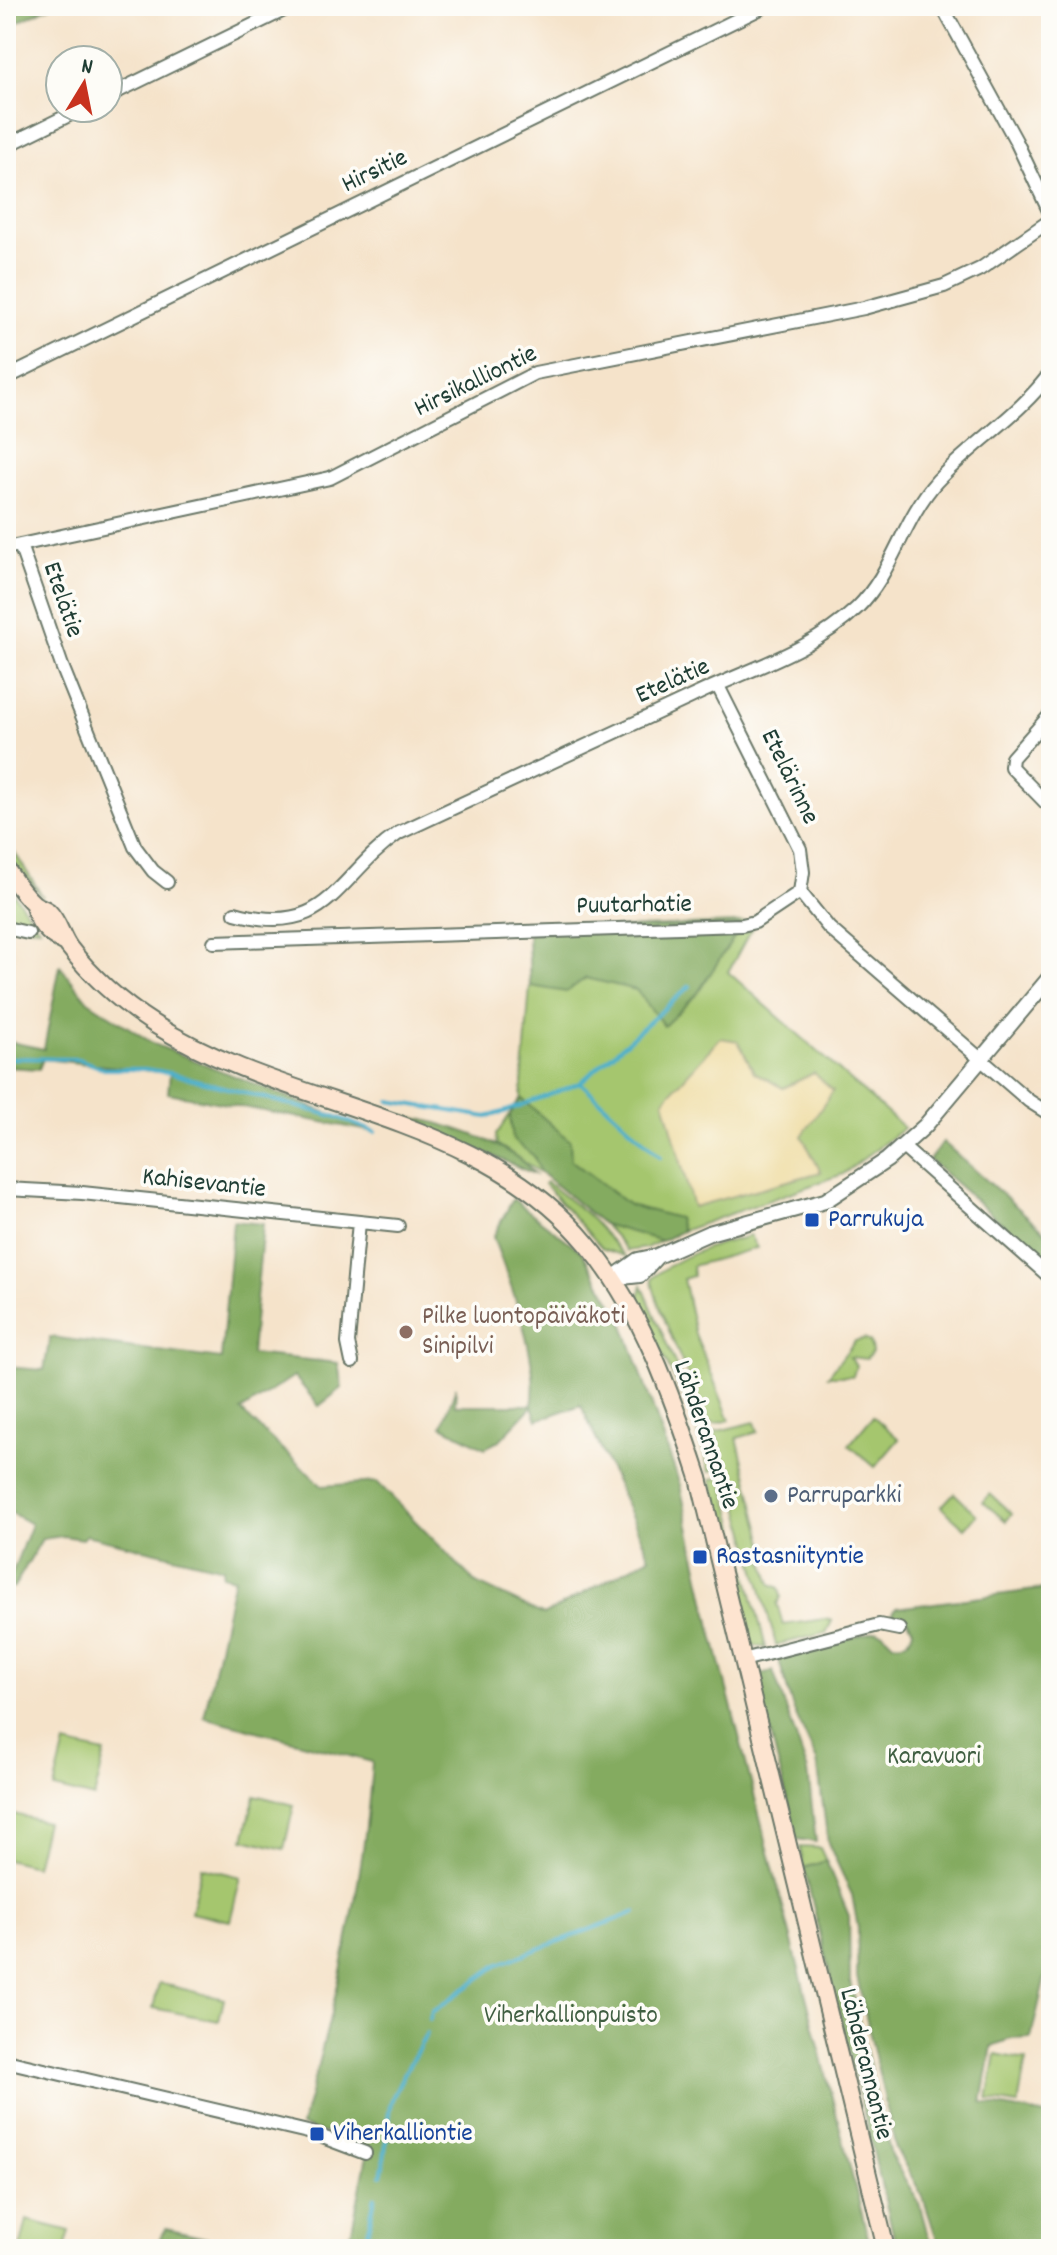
<svg xmlns="http://www.w3.org/2000/svg" width="1057" height="2255" font-family="Dekko,sans-serif">
	<rect width="100%" height="100%" fill="#fdfcf7"/>
	<filter id="ink" filterUnits="userSpaceOnUse"><feTurbulence type="fractalNoise" baseFrequency=".0125" numOctaves="2"/><feDisplacementMap in="SourceGraphic" scale="16" xChannelSelector="R" yChannelSelector="G"/><feConvolveMatrix kernelMatrix="1 2 1 2 8 2 1 2 1" color-interpolation-filters="sRGB"/></filter>
	<filter id="wash" filterUnits="userSpaceOnUse"><feTurbulence type="fractalNoise" baseFrequency=".006" numOctaves="4" result="noise"/><feDisplacementMap in="SourceGraphic" scale="32" xChannelSelector="R" yChannelSelector="G"/><feGaussianBlur stdDeviation="1.8" result="paint"/><feColorMatrix in="noise" values="0 0 0 0 0 0 0 0 0 0 0 0 0 0 0 0 0 1.4 0 .05"/><feComposite in="paint" operator="in"/></filter>
	<g filter="url(#wash)">
		<rect width="100%" height="100%" fill="#f5e3ca"/>
		<path fill="#a5c66e" stroke="#628251" stroke-width="2" d="M6,839l37,58 -37,-43z
			M6,883l33,45 -33,-3z
			M755,922l-27,50 176,156 -61,46 -161,57 -36,17 -19,3c-33,-44 -84,-77 -130,-107l-1,-9 25,-37 9,-112 -2,-54z
			M546,1182l42,33 37,41 -22,-7 -59,-65z
			M750,1236l7,12 -65,18 1,10 -10,3 12,55 35,86 -15,4 -7,-3c-9,-20 -58,-129 -56,-143 29,-24 62,-33 98,-42z
			M642,1285l46,109 -3,6 -48,-96z
			M864,1339l6,3 2,10 -6,7 -16,-2 6,9 -3,10h-25l27,-35z
			M873,1416l26,23 -24,28 -26,-22z
			M755,1422l3,10 -21,6 30,117 -4,3 8,26 8,4 2,9 -4,7 6,21 42,-6 7,2 -6,12 -50,12 -40,-150 -22,-63z
			M703,1432l16,37 -10,2 -11,-37z
			M718,1478l5,3 43,167 -17,-4 -38,-165z
			M954,1493l23,22 -12,13 -24,-21z
			M990,1494l22,20 -6,7 -23,-19z
			M65,1744l40,9 -11,45 -40,-10z
			M255,1795l39,10 -10,44 -40,-10z
			M6,1812l40,10 -11,44 -29,-7z
			M800,1847l20,1 6,13 -22,7z
			M201,1867l40,10 -11,44 -39,-9z
			M159,1983l65,16 -5,22 -66,-13z
			M996,2054l30,6 -8,45 -30,-5z
			M27,2220l43,11 -5,18h-45z"/>
		<path fill="#84ab61" stroke="#52744a" stroke-width="2" d="M6,6h45l-45,22z
			M742,925l-45,69 -33,32 -28,-36 -50,-12 -20,14 -36,-6 -2,-54z
			M60,966l28,35 66,43 221,88 -207,-39 2,-20 -127,-14 -4,10 -33,-2v-26l38,8z
			M521,1098l49,43 1,19 58,45 49,13 4,13 -20,10 -59,-17 -63,-52 -6,-16 -21,-16 -3,-25z
			M400,1115c40,7 110,26 134,59z
			M943,1142l108,95v29l-122,-106z
			M513,1199l69,53 41,70 57,163 31,142 160,622h-523l21,-103 -68,-20c34,-119 63,-240 71,-364l-168,-45 30,-139 -12,-3 1,-7 -137,-33 -4,4 -19,-3 -21,3 -28,48 -8,2 25,-65 -25,-14v-143l38,3 6,-33 171,22 12,-138 30,3 -12,130 87,9 4,25 -23,18 -25,-30 -53,35 81,75 55,-4 99,101 68,32 106,-58 -69,-152 -44,15 -5,-14 -33,35 -14,7 -43,-22 14,-39 -1,18h77c9,-44 -23,-125 -39,-168z
			M1051,1588v364l-20,86 -21,1 -18,7 -10,57 69,13v133h-111l-17,-52 -27,-48 -39,-172 1,-49 -6,-33 -24,-52 -11,-82 -24,-52 -15,-52 98,-26 7,2 10,10c11,2 18,-3 20,-14l-8,-13h-14l5,-8z
			M773,1671l35,101 8,70 -19,-3 -41,-164z
			M826,1861l23,55 1,66 41,174 28,47 13,46h-35l-93,-381z
			M166,2229l87,20h-99z"/>
		<path fill="#eeda9e" stroke="#868c69" stroke-width="2" d="M720,1038l18,3 16,31 29,16 31,-15 19,18 -31,45 19,36 -128,35 -29,-107z"/>
		<g fill="none" stroke-linecap="round" stroke-linejoin="round">
			<path stroke="#4db0cc" stroke-width="4" d="M6,1058l73,1 25,10h41l25,4 167,44 38,15
				M581,1083l80,74
				M390,1101l97,16 17,-5 76,-29 110,-97
				M430,2019l2,-7 67,-48 137,-52
				M381,2175c6,-23 5,-46 9,-69 4,-19 27,-53 37,-73
				M364,2249l11,-52"/>
		</g>
	</g>
	<g filter="url(#ink)">
		<g fill="none" stroke-linecap="round" stroke-linejoin="round">
			<g stroke="#6a7768" stroke-width="16">
				<path id="minor" d="M942,6l74,135 35,74
					M108,96l184,-90
					M6,146l77,-38
					M6,378l759,-372
					M20,545l42,121 73,181 18,24 14,11
					M6,548l324,-70 205,-105 329,-65 80,-22 36,-17 71,-49
					M718,686l82,163 3,23 -3,20
					M1051,714l-39,44 -1,9 40,41
					M235,913c94,26 100,-36 164,-80 97,-46 195,-90 292,-136 55,-27 120,-45 166,-89 36,-35 45,-88 80,-127 36,-38 84,-67 114,-109
					M6,928l22,5
					M214,942l528,-17 13,-3 45,-30 29,36 200,173 22,14
					M904,1148l147,130
					M6,1189l76,4 316,33
					M352,1362l-4,-19 11,-121
					M743,1660l136,-35 20,4
					M6,2061l306,72 53,20"/>
			</g>
			<g stroke="#6a7768" stroke-width="18">
				<path id="tertiary" d="M613,1278l25,-18 19,-4 52,-23 116,-32 62,-41 38,-34 126,-150
					M613,1278l27,-3 17,-19"/>
			</g>
			<g stroke="#6a7768" stroke-width="20">
				<path id="secondary" d="M6,869c8,11 16,24 27,34 4,4 10,4 15,8 11,11 13,25 21,36 23,30 54,57 85,77 137,87 324,88 433,220 55,65 86,154 112,234l187,771
					M34,905c3,19 14,30 32,38"/>
			</g>
			<use href="#minor" stroke="#fff" stroke-width="12"/>
			<use href="#tertiary" stroke="#fff" stroke-width="14"/>
			<use href="#secondary" stroke="#fde4d0" stroke-width="16"/>
		</g>
	</g>
	<g fill="#1a4fb4" stroke="#fdfcf7" stroke-width="3">
		<rect x="804" y="1212" width="16" height="16" rx="4"/>
		<rect x="692" y="1549" width="16" height="16" rx="4"/>
		<rect x="309" y="2126" width="16" height="16" rx="4"/>
	</g>
	<circle fill="#8d6e63" stroke="#fdfcf7" stroke-width="3" cx="406" cy="1332" r="8"/>
	<circle fill="#5c6f8a" stroke="#fdfcf7" stroke-width="3" cx="771" cy="1496" r="8"/>
	<g text-anchor="middle" dominant-baseline="central" stroke-width="7" stroke-linejoin="round" paint-order="stroke">
		<g font-size="26" fill="#1f3d34" stroke="#fdfcf7">
			<text transform="translate(375 172) rotate(-26)">Hirsitie</text>
			<text transform="translate(476 382) rotate(-26)">Hirsikalliontie</text>
			<text transform="translate(62 600) rotate(71)">Etelätie</text>
			<text transform="translate(673 682) rotate(-24)">Etelätie</text>
			<text transform="translate(789 777) rotate(64)">Etelärinne</text>
			<text transform="translate(634 906) rotate(-1)">Puutarhatie</text>
			<text transform="translate(204 1184) rotate(6)">Kahisevantie</text>
			<text transform="translate(705 1435) rotate(71)">Lähderannantie</text>
			<text transform="translate(865 2064) rotate(76)">Lähderannantie</text>
		</g>
		<g font-size="26" fill="#164399" stroke="#fdfcf7" text-anchor="start">
			<text x="828" y="1220">Parrukuja</text>
			<text x="716" y="1557">Rastasniityntie</text>
			<text x="333" y="2134">Viherkalliontie</text>
		</g>
		<g font-size="26" fill="#785e54" stroke="#fdfcf7" text-anchor="start">
			<text x="422" y="1317">Pilke luontopäiväkoti<tspan x="422" dy="30">Sinipilvi</tspan></text>
		</g>
		<g font-size="26" fill="#4e5e75" stroke="#fdfcf7" text-anchor="start">
			<text x="787" y="1496">Parruparkki</text>
		</g>
		<g font-size="26" fill="#405f42" stroke="#fdfcf7">
			<text x="934" y="1757">Karavuori</text>
			<text x="571" y="2016">Viherkallionpuisto</text>
		</g>
	</g>
	<rect width="1057" height="2255" fill="none" stroke="#fdfcf7" stroke-width="32"/>
	<g transform="translate(84 84) rotate(10)"><circle r="38" fill="#fdfcf7" stroke="#a4b0a9" stroke-width="2"/>
	<path d="M0-6L14 30L0 20L-14 30Z" fill="#c8321e"/>
	<text y="-12" font-size="22" font-weight="bold" text-anchor="middle" fill="#1f3d34">N</text>
	</g>
</svg>
